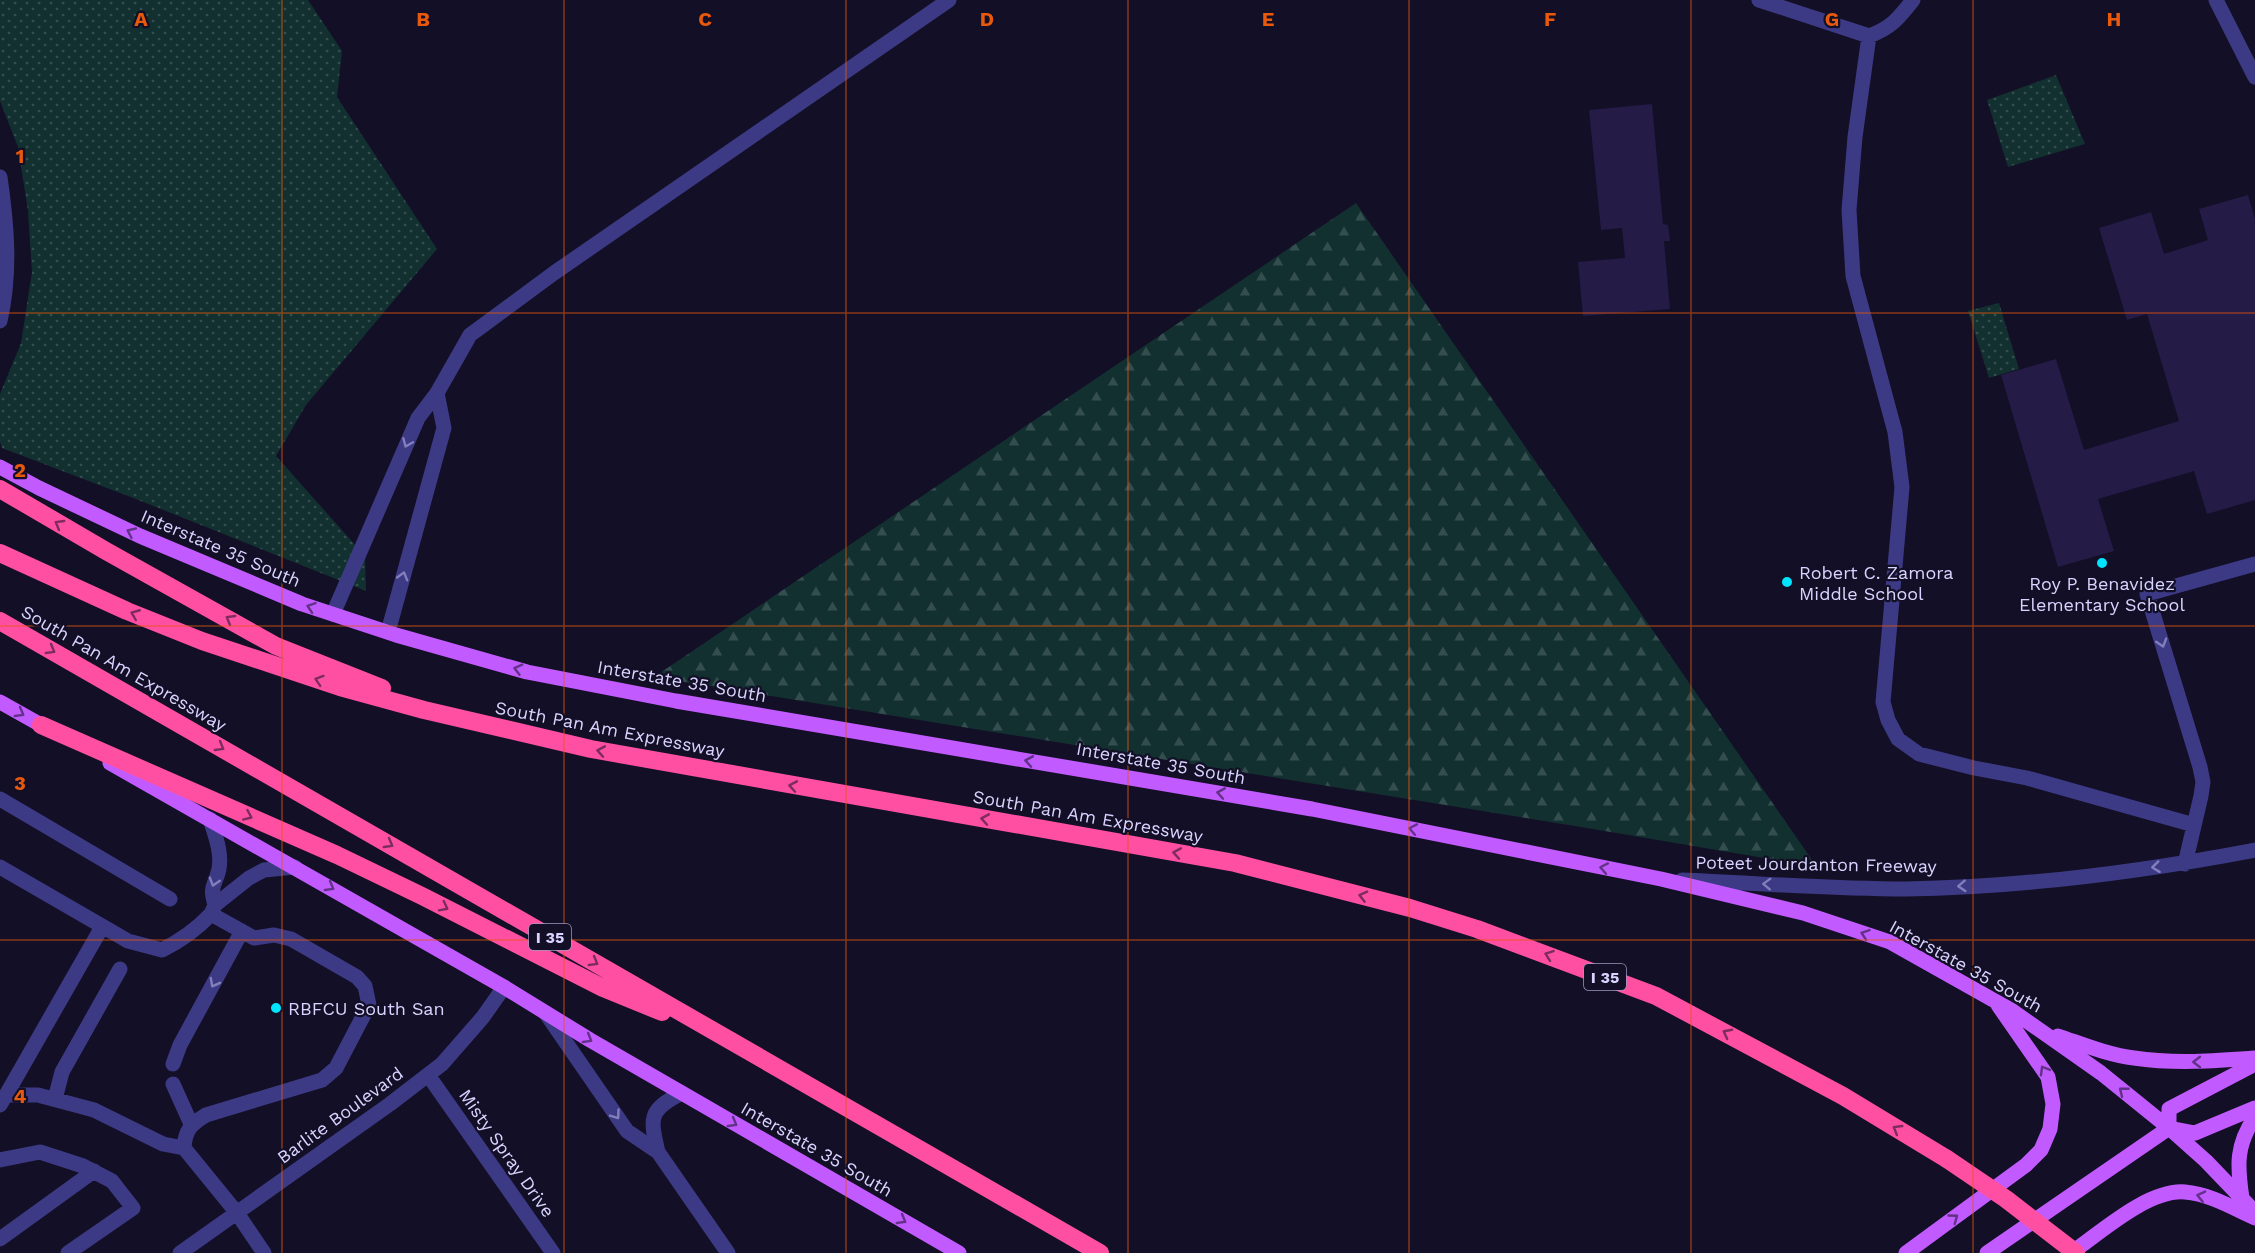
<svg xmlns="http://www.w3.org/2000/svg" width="2255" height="1253" font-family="'Work Sans',sans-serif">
	<defs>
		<pattern id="grass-dots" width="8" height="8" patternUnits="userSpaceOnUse" patternTransform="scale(1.5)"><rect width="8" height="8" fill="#12302f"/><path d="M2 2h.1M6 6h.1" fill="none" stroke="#344d4e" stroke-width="1.8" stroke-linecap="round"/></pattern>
		<pattern id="forest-firs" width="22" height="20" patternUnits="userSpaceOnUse" patternTransform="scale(1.5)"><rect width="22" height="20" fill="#12302f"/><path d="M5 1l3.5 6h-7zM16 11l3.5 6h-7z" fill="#344d4e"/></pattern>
	</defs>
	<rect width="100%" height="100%" fill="#130f26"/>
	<path fill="url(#grass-dots)" d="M0,0h308l34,51 -5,46 100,152 -131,156 -30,51 89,100 1,35 -225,-90 -139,-53 -2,-6v-48l21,-51 11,-71 -4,-61 -10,-64 -18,-46z
		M2056,75l29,69 -77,23 -21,-67z
		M1999,303l20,66 -30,9 -21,-67z"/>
	<path fill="url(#forest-firs)" d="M1356,203l461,664 -236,-40 -927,-150z"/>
	<path fill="#241b47" d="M1652,104l11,120 5,1 2,16h-6l6,68 -87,7 -5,-54 47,-4 -3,-30 -21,2 -12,-120z
		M2248,195l7,24v281l-48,14 -13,-43 -96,28 16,52 -56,16 -57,-192 55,-16 28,91 95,-29 -32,-107 -20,6 -28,-92 52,-16 13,42 44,-14 -9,-31z"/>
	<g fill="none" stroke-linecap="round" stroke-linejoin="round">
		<path stroke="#3d3a85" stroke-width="15" d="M1759,0l110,36c22,-8 30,-18 44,-36
			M2216,0l39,77
			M1869,36l-14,101 -6,73 4,66 42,156 7,55 -19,215 5,18 10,19 21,15 55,14 53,10 167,47
			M0,177c7,48 11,96 0,144
			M333,614l85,-196 19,-25 33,-58 84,-62 395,-273
			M388,632l56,-204 -7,-35
			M0,799l170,100
			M210,819c5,16 12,33 9,50 -4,18 -10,16 -4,36
			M2185,864l16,-68 2,-14 -3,-15 -53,-173 108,-30
			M0,867l128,74 34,9c20,-10 34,-20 49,-36
			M1682,880c74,3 149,9 224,9 117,-2 234,-17 349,-39
			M547,1015l80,116 31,21 70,101
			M173,1064l7,-19 62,-114
			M428,1075l125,178
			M173,1084l18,40
			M6,1095l96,-168
			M55,1099l7,-27 58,-103
			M0,1105l6,-10h32l56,15 69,34 21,4
			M658,1152c-8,-34 -10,-42 24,-59
			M0,1160l40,-8 43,14 29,15 21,27 -65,45
			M0,1239l94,-68
			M180,1253l210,-149 52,-40 41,-47 21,-30
			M264,1253l-27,-40 -53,-65c1,-18 7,-24 22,-33l116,-35 14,-12 33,-63 -4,-19 -8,-9 -66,-38 -17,-4 -20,3 -43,-24 4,-9 34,-27 15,-8 31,-3"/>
		<path stroke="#c25bff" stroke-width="15" d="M0,467l39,21 101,48 162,68 94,31 131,37 149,29 636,108 349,70 142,34 87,29 121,68 90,63 68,55 37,33 49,51
			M0,702l50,28
			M110,763l394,224 86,53 369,213
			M2058,1036c24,8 50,19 76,22 40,6 81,3 121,0
			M2169,1128v-19l86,-45
			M2242,1198c-5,-33 -6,-53 13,-81
			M1906,1253l120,-88 15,-15 9,-21 3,-25 -5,-27 -50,-72
			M1987,1253l182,-125 26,5 60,-25
			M2071,1253c29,-20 77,-64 114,-61 25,2 48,16 70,26"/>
		<path stroke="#ff4fa3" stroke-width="18" d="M0,489l106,62 170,95 106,42
			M0,553l127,58 75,30 138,46 84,23 167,39 644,114 175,45 67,21 179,67 187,100 104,63
			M0,621l1100,632
			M41,725l296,130 85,41 181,92 59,24"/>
		<path stroke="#ff4fa3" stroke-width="18" d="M1947,1159l59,40 70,54"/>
	</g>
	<defs><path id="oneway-chevron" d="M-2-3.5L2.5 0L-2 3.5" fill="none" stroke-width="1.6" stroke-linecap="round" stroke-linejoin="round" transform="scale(1.5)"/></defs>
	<g stroke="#837fbc">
		<use href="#oneway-chevron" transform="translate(407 443) rotate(113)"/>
		<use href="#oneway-chevron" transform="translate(403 576) rotate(-74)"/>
		<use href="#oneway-chevron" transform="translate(2162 643) rotate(73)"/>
		<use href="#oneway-chevron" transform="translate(2156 867) rotate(173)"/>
		<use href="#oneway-chevron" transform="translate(214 882) rotate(107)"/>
		<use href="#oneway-chevron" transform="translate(1767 884) rotate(-178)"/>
		<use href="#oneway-chevron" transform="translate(1962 886) rotate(177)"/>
		<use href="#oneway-chevron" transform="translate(214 983) rotate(118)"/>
		<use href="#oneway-chevron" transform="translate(616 1115) rotate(55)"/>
	</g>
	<g stroke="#7d2c5e">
		<use href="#oneway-chevron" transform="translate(59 524) rotate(-150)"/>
		<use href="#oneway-chevron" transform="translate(135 614) rotate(-158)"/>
		<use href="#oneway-chevron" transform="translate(230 619) rotate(-150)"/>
		<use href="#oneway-chevron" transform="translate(51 650) rotate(30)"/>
		<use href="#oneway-chevron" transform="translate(319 680) rotate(-162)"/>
		<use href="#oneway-chevron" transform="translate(220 747) rotate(30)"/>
		<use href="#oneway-chevron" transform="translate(601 751) rotate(-170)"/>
		<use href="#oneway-chevron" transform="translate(793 786) rotate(-170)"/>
		<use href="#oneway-chevron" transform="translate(248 816) rotate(24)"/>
		<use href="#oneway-chevron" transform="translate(985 819) rotate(-170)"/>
		<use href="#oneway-chevron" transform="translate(389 844) rotate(30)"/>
		<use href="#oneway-chevron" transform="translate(1177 853) rotate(-170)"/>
		<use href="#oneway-chevron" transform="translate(1363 896) rotate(-166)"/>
		<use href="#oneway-chevron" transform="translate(444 907) rotate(27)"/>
		<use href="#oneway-chevron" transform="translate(1549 955) rotate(-160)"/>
		<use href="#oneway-chevron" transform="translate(594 962) rotate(30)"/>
		<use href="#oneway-chevron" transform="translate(1727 1033) rotate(-152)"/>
		<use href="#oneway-chevron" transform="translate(1897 1129) rotate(-149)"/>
	</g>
	<g stroke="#623188">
		<use href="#oneway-chevron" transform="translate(131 532) rotate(-155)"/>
		<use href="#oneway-chevron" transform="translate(311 607) rotate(-161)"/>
		<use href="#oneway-chevron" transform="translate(518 669) rotate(-165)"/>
		<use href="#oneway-chevron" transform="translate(20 713) rotate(30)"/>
		<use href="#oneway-chevron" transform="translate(1029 761) rotate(-170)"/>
		<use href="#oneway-chevron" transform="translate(1221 793) rotate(-170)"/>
		<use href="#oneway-chevron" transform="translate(1413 829) rotate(-169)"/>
		<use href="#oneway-chevron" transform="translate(1604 868) rotate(-169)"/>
		<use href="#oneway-chevron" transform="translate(330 887) rotate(30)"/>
		<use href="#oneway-chevron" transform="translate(1865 934) rotate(-161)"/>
		<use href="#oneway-chevron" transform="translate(588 1039) rotate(31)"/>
		<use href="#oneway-chevron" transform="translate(2197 1062) rotate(-180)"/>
		<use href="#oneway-chevron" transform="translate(2044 1070) rotate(-120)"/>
		<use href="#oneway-chevron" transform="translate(2123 1091) rotate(-141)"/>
		<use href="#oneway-chevron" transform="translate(733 1123) rotate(30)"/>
		<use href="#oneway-chevron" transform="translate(2201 1196) rotate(-167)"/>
		<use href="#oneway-chevron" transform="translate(1954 1218) rotate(-36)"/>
		<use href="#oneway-chevron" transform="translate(902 1220) rotate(30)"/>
	</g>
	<path fill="none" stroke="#e8590c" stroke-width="1.5" stroke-opacity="0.55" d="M282,0v1253M564,0v1253M846,0v1253M1128,0v1253M1409,0v1253M1691,0v1253M1973,0v1253M0,313h2255M0,626h2255M0,940h2255"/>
	<g fill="#00e5ff" stroke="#130f26" stroke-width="2">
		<circle cx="2102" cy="563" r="6"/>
		<circle cx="1787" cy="582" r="6"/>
		<circle cx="276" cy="1008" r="6"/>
	</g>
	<g text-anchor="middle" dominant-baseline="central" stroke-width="4.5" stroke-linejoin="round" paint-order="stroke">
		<g fill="#130f26" stroke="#9e99be" stroke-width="1.5">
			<rect x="529" y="924" width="42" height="26" rx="4.5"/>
			<rect x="1584" y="964" width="42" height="26" rx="4.5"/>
		</g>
		<g font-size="16" font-weight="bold" fill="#d9d4ff">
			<text x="550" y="937">I 35</text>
			<text x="1605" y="977">I 35</text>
		</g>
		<g font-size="18" fill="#d9d4ff" stroke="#130f26">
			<text transform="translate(221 548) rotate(23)">Interstate 35 South</text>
			<text transform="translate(124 668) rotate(30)">South Pan Am Expressway</text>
			<text transform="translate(682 681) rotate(10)">Interstate 35 South</text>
			<text transform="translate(610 729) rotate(11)">South Pan Am Expressway</text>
			<text transform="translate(1161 763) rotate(10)">Interstate 35 South</text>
			<text transform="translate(1088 816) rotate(10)">South Pan Am Expressway</text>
			<text transform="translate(1816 864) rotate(1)">Poteet Jourdanton Freeway</text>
			<text transform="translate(1966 966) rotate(29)">Interstate 35 South</text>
			<text transform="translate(340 1115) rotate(-36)">Barlite Boulevard</text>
			<text transform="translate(817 1149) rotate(30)">Interstate 35 South</text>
			<text transform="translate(507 1153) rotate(55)">Misty Spray Drive</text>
		</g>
		<g font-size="18" fill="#d9d4ff" stroke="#130f26" text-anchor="start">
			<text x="1799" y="572">Robert C. Zamora<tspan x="1799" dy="21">Middle School</tspan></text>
			<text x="2102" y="583" text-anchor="middle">Roy P. Benavidez<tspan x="2102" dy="21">Elementary School</tspan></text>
			<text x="288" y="1008">RBFCU South San</text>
		</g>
	</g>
	<g font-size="20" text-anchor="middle" font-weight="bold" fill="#e8590c" stroke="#130f26" stroke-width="4.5" stroke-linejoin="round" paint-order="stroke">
		<text x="141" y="26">A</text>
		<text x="423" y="26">B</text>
		<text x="705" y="26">C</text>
		<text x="987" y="26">D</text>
		<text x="1268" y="26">E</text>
		<text x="1550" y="26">F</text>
		<text x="1832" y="26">G</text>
		<text x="2114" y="26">H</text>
		<text x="20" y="163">1</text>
		<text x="20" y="477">2</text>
		<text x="20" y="790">3</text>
		<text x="20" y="1103">4</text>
	</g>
</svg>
